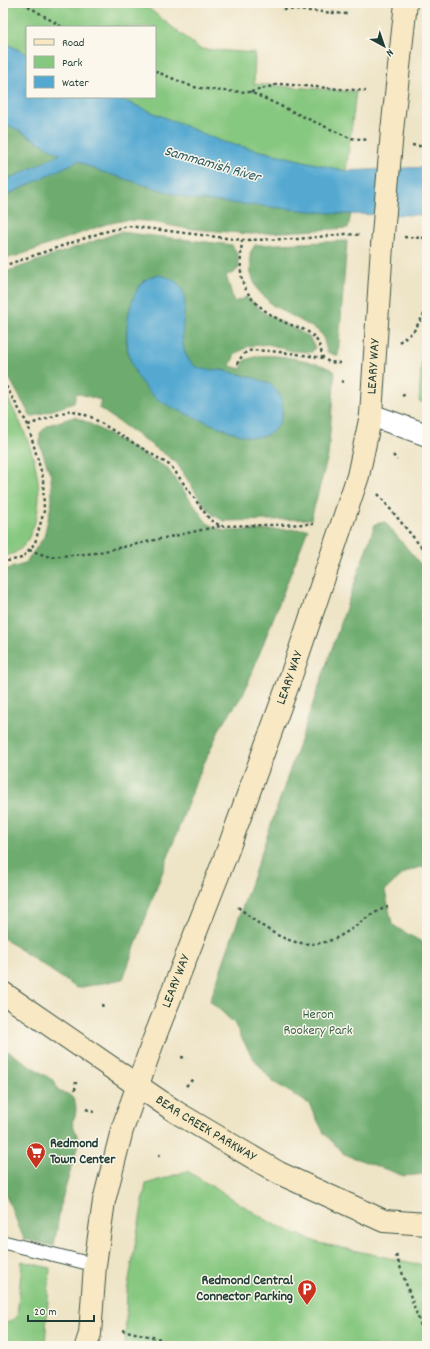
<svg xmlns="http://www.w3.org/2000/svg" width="430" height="1349" font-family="Dekko,sans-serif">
	<rect width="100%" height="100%" fill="#fbf7ec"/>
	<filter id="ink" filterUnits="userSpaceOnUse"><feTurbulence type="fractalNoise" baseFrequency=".025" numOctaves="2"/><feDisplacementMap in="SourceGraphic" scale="8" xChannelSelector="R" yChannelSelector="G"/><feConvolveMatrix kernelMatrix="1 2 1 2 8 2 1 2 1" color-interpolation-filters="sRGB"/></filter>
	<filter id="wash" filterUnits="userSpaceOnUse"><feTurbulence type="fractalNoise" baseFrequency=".012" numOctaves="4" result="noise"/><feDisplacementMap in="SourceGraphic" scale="16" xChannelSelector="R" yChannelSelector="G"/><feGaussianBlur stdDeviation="0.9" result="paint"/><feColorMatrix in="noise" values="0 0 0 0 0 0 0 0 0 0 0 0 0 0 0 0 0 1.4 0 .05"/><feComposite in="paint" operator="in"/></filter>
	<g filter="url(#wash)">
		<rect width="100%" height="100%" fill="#eee4c6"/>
		<path fill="#87c880" stroke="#53825a" d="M3,3h139l58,46 55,4 -1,31 102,8 -10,79 -123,-29 -107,-45h39v-70h-128v27l-24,-12z
			M427,337v67l-8,-3 4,-58z
			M3,390c24,42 50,98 27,145 -5,12 -14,20 -27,21z
			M187,1171l86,53 46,19 108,23v80h-302l2,-55 19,-107z
			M22,1261l28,7 -5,78h-42v-21l14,-8z"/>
		<path fill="#6dac6e" stroke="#467451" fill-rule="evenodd" d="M3,120l338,94h10l-3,14 -98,6 -66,-6 -38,-7 -20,-1 -20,4 -89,32 -14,3v-62l74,-36 -16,-7 -58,28z
			M120,232l112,13 5,8 2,15 -5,5 -8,2 8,27 13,-5 17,16 44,23 7,11 -3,5 -20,-1 -24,-7 -19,2 -14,8 -5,12 11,3 4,-9c5,-1 10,-4 15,-4 14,-3 66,7 75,16l-7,84 -17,63 -87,2 -11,-6 -11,-13 -26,-40 -77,-54 2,-8 -25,-7 -2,10 -43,14 -28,-50v-94zM185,303c-3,20 -10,62 20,67 6,2 12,0 18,0 9,2 18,6 27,7l-63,36 -16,-6 -36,-34 -8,-23 -1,-20z
			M347,241l-9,115 -11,-4 -4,-16 -6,-6 -46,-26 -14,-15 -6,-15 -1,-21 5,-8z
			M74,417l13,5 80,46 40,55 17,8 84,-2 -64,164 -23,33 -25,55 -73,198 -46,9 -74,-50v-368l22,-6 19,-27 8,-36 -1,-25 -11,-31v-12l8,-8z
			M385,522l42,50v295c-19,0 -29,11 -42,24l7,33c11,9 24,13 35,22v223l-3,5 -20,2 -60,-22 -20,-21 -15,-29 -37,-23 -21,-26 -17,-32 -24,-22 165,-477z
			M3,1048l51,33 5,11c17,0 21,18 13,30l7,19 -18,62 -7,43 -30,-7 -21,-51z"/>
		<path fill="#55a9d1" stroke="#3a7382" d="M3,42l24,12v43h89l107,45 123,29 81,-4v48l-86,-1 -151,-15 -94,-29 -18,-9 -75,36v-15l57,-28 -57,-32z
			M159,275c49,9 9,55 30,85 9,13 24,8 36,11 13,3 35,7 46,14 17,13 15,42 -5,50 -14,6 -31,-2 -44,-7 -18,-7 -51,-19 -66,-30 -28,-22 -35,-60 -25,-93 5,-16 11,-28 28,-30z"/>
	</g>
	<g filter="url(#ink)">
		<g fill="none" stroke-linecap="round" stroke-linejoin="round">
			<g stroke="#3e564a" stroke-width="15">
				<path id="lane" d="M3,1242l92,23"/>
			</g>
			<g stroke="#3e564a" stroke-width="24">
				<path id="street" d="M371,415l56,20"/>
			</g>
			<g stroke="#3e564a" stroke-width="24">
				<g id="secondary">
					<path d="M392,131l14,-128"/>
					<path id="s1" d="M3,993l173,119 103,61 105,48 43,3"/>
					<path id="s2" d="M86,1346l4,-12 5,-69 9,-64 18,-71 32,-91 72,-184 63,-173 69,-206 13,-61 11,-169"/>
				</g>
			</g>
			<path stroke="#3e564a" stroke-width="2.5" stroke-dasharray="3 3" stroke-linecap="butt" d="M23,3l39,24
				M285,3l-1,6 64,5
				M155,71l38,16 29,4 28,1 100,46 19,2
				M251,92l28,-8 87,7
				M412,145l15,2
				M404,237l23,1
				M242,240c-1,14 -3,29 1,43 5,16 24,31 39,38 11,6 25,7 33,17 5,6 6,13 8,20l6,4 13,1
				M3,266l97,-33 28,-7 114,14 56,-1 47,-5 16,1
				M399,342l14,-10 14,-22
				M237,364c3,-5 6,-11 12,-13 8,-3 63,5 74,7
				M3,381l25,44 15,53 1,33 -9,32 -13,15 -19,4
				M341,381l3,1
				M402,396l4,-2
				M28,425l43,-15 20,7 80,49 39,54 11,6 93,-2
				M393,455l4,5
				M378,494l49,60
				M29,550l21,7 45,-4 125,-27
				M238,907c30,25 63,50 102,29 17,-9 29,-23 48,-29
				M102,1004l1,4
				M181,1057l6,1
				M186,1086l7,-7
				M75,1090l1,-8
				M86,1109l8,3
				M159,1154l1,3
				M396,1255l31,88
				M122,1330l39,9 7,7"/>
			<use href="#lane" stroke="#fff" stroke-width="13"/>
			<use href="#street" stroke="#fff" stroke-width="22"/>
			<use href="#secondary" stroke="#f8e8c3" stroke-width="22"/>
			<g stroke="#3e564a" stroke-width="24" stroke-linecap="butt">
				<path id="secondary-bridge" d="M382,246l10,-115"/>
			</g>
			<use href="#secondary-bridge" stroke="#f8e8c3" stroke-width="22"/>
		</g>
	</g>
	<defs>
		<g id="supermarket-pin" transform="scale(1)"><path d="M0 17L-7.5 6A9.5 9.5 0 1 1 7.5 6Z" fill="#c8321e" stroke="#fbf7ec"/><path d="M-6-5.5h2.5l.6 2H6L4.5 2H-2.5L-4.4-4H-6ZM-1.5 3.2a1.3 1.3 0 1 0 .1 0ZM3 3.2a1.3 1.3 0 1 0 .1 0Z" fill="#fff"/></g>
		<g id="parking-pin" transform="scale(1)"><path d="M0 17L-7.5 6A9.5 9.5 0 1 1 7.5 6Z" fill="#c8321e" stroke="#fbf7ec"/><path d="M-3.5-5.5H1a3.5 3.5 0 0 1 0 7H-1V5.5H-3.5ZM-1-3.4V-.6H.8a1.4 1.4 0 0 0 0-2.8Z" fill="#fff"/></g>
	</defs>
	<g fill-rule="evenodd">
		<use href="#supermarket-pin" x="36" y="1152"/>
		<use href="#parking-pin" x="307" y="1289"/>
	</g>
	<g text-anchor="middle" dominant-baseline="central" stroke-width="3" stroke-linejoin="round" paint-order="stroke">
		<g font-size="14" fill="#1f3d34" stroke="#fbf7ec">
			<text stroke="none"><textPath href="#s2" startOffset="1026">LEARY WAY</textPath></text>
			<text stroke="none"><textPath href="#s2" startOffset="702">LEARY WAY</textPath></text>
			<text stroke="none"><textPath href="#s2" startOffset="378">LEARY WAY</textPath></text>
			<text stroke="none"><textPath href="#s1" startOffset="244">BEAR CREEK PARKWAY</textPath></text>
		</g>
		<g font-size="14" fill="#396047" stroke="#fbf7ec">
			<text x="318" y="1015">Heron<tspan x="318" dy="16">Rookery Park</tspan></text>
		</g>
		<g font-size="14" font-weight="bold" fill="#1f3d34" stroke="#fbf7ec" text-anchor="start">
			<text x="50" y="1144">Redmond<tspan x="50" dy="16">Town Center</tspan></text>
			<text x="293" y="1281" text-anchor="end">Redmond Central<tspan x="293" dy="16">Connector Parking</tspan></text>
		</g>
		<g font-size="15" font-style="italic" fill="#2f5d63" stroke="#fbf7ec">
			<text transform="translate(212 165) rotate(16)">Sammamish River</text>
		</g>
	</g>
	<rect width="430" height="1349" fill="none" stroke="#fbf7ec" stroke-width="16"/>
	<rect x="26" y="26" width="130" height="72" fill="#fbf7ec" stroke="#a3ada2"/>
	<rect x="34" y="39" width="20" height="6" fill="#f8e8c3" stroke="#a3ada2"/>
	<text x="62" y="46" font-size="12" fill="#1f3d34">Road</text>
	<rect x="34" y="56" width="20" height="12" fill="#87c880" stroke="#a3ada2"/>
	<text x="62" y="66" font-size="12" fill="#1f3d34">Park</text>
	<rect x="34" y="76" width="20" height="12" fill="#55a9d1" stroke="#a3ada2"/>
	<text x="62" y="86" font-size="12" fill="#1f3d34">Water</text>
	<g transform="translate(384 46) rotate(140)" stroke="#fbf7ec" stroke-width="3" paint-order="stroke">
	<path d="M0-3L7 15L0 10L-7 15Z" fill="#1f3d34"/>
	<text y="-6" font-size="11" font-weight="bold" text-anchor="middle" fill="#1f3d34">N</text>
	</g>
	<path d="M28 1315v6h66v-6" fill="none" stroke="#1f3d34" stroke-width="2"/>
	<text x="34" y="1315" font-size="12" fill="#1f3d34" stroke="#fbf7ec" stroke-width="3" paint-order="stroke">20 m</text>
</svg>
